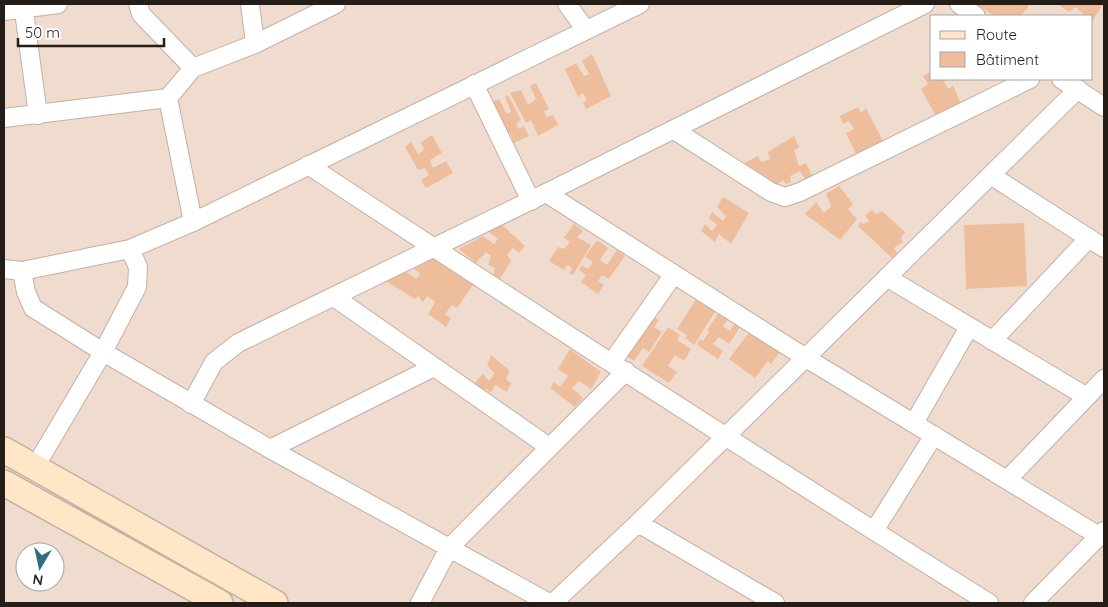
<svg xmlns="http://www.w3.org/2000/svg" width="1108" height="607" font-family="Quicksand,sans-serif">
	<rect width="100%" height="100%" fill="#f0dcce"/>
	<path fill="#eebe9c" d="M977,4h50l2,2 -8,10h-27z
		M1057,4h46l-11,18v-6h-10l1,-2 -7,-7 -7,5z
		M592,54l19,42 -25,13 -3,-6 4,-3 -4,-7 -5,4 -13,-28 11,-6 8,13 5,-2 -7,-13z
		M932,71v8h16l-4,3 4,7 5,-4 10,24 -25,11 -17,-31 7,-5 -5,-8z
		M536,83l13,26 -5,2 2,6 7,-2 5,10 -20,11 -7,-16 -5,3 -16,-30 11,-3 7,15 8,-6 -6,-13z
		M508,95l13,25 -5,4 2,5 6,-3 5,10 -15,7 -4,-10 -10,4 -15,-31 14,-7 8,15 4,-2 -6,-15z
		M858,107l3,6 5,-5 18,35 -27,13 -11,-23 8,-4 -5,-8 -6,3 -3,-8z
		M432,135l10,18 -12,7 3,8 13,-7 7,12 -27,15 -5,-8 8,-5 -4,-7 -7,2 -13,-23 6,-5 7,12 6,-4 -3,-8z
		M794,136l5,11 -5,3 5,16 7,-3 8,16 -7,3 -7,-11 -10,5 1,6 -5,2 -3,-4 -4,3 1,9 -40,-27 18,-9 3,6 9,-3 -2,-7z
		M839,186l14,18 -5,5 9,10 -17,21 -35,-26 11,-12 8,11 7,-7 -5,-12z
		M723,197l26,16 -18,31 -12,-10 -4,8 -14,-11 4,-7 7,7 5,-6 -8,-7 3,-6 11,9 3,-5 -9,-9z
		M872,210l3,4 7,-3 23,21 -4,6 2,4 -9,6 3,5 -5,5 -34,-32 2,-4 4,2 5,-3 -4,-6z
		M1024,223l3,63 -61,3 -2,-64z
		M501,224l24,22 -6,7 -6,-5 -6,7 4,6 -11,18 -7,-3 2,-8 -7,-3 3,-9 -5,-4 -10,11 -17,-14 24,-13 11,8 4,-5 -10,-8z
		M574,224l9,7 -6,6 14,8 -18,30 -4,-1 3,-6 -4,-3 -4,5 -15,-9 9,-14 6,2 6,-7 -6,-4z
		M597,240l11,8 -8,12 7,5 10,-15 8,6 -16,23 -7,-4 -4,6 6,4 -6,9 -17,-12 5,-7 -7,-5 3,-5 6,4 5,-7 -8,-5z
		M429,255l44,30 -16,23 -5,-3 -7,9 6,4 -5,9 -18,-13 7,-12 -8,-6 -4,6 -5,-6 -3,3 -31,-19 19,-11 13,10 4,-5 -10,-10z
		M700,293l19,13 -25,39 -9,-7 2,-3 -10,-6z
		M723,307l9,6 -9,13 7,5 9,-13 5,3 -15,23 -10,-7 -6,7 10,7 -5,8 -21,-14 3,-6 3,2 6,-9 -2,-2z
		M649,314l10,6 -5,7 8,5 -13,20 -6,-4 -9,13 -11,-7z
		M754,326l29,22 -12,16 -3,-3 -13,17 -26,-19z
		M668,327l12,8 -3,5 14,9 -7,12 -9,-6 -7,11 9,6 -8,11 -27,-17z
		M570,349l31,23 -10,17 -12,-8 -7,7 11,10 -8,9 -25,-19 4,-6 6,5 8,-11 -10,-7z
		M491,355l19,16 -4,8 5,4 -4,9 -12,-7 -4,8 -5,-4 -6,7 -9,-9 12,-13 6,7 6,-8 -8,-7z"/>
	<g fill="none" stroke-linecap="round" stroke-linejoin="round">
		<g stroke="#c3b0a2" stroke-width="20">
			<path id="street" d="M23,4l15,111
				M138,4l3,10 52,54
				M250,4l5,40
				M567,4l18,25
				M959,4l17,12
				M4,11l54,-7
				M1061,79l43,28
				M474,84l57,117
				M168,98l25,124
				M4,118l164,-20 25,-30 62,-24 81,-40
				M674,130l97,62 14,5 15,-5 230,-113
				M308,165c226,149 452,295 681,438
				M992,176l112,72
				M546,193l260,165 293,178
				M4,269l18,2 108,-22 63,-27 447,-218
				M22,271l4,21 7,16 70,44 167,97 279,154
				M888,278l199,119
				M334,297l215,150
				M992,341l97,-103
				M612,362l62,-88
				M191,404l23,-42 24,-19 308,-150 379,-189
				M914,423l55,-96
				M270,449l164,-82
				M35,467l68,-115 34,-65 1,-20 -8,-18
				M1007,480l97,-101
				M638,523l137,80
				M874,531l60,-96
				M420,603l29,-55 177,-177
				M553,603l85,-80 440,-434
				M1033,603l71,-72"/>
		</g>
		<g stroke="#c3b0a2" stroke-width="28">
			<path id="secondary" d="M4,450l271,153
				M4,483l216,120"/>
		</g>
		<use href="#street" stroke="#fff" stroke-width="18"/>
		<use href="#secondary" stroke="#fee6c7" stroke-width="25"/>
	</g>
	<rect width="1108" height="607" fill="none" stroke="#241d18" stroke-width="10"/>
	<rect x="930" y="15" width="162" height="65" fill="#ffffff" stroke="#a7a5a3"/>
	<rect x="940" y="31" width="25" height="8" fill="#fee6c7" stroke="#a7a5a3"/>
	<text x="976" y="40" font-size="15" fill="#241d18">Route</text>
	<rect x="940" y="52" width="25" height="15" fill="#eebe9c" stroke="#a7a5a3"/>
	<text x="976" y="65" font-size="15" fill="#241d18">Bâtiment</text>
	<g transform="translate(40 567) rotate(189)"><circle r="24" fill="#ffffff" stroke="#a7a5a3"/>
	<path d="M0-4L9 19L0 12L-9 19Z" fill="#2d6d81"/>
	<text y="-8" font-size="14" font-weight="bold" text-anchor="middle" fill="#241d18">N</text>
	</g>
	<path d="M18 38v8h146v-8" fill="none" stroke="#241d18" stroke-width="2.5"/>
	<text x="25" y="38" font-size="15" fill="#241d18" stroke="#ffffff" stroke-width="4" paint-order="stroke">50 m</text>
</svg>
